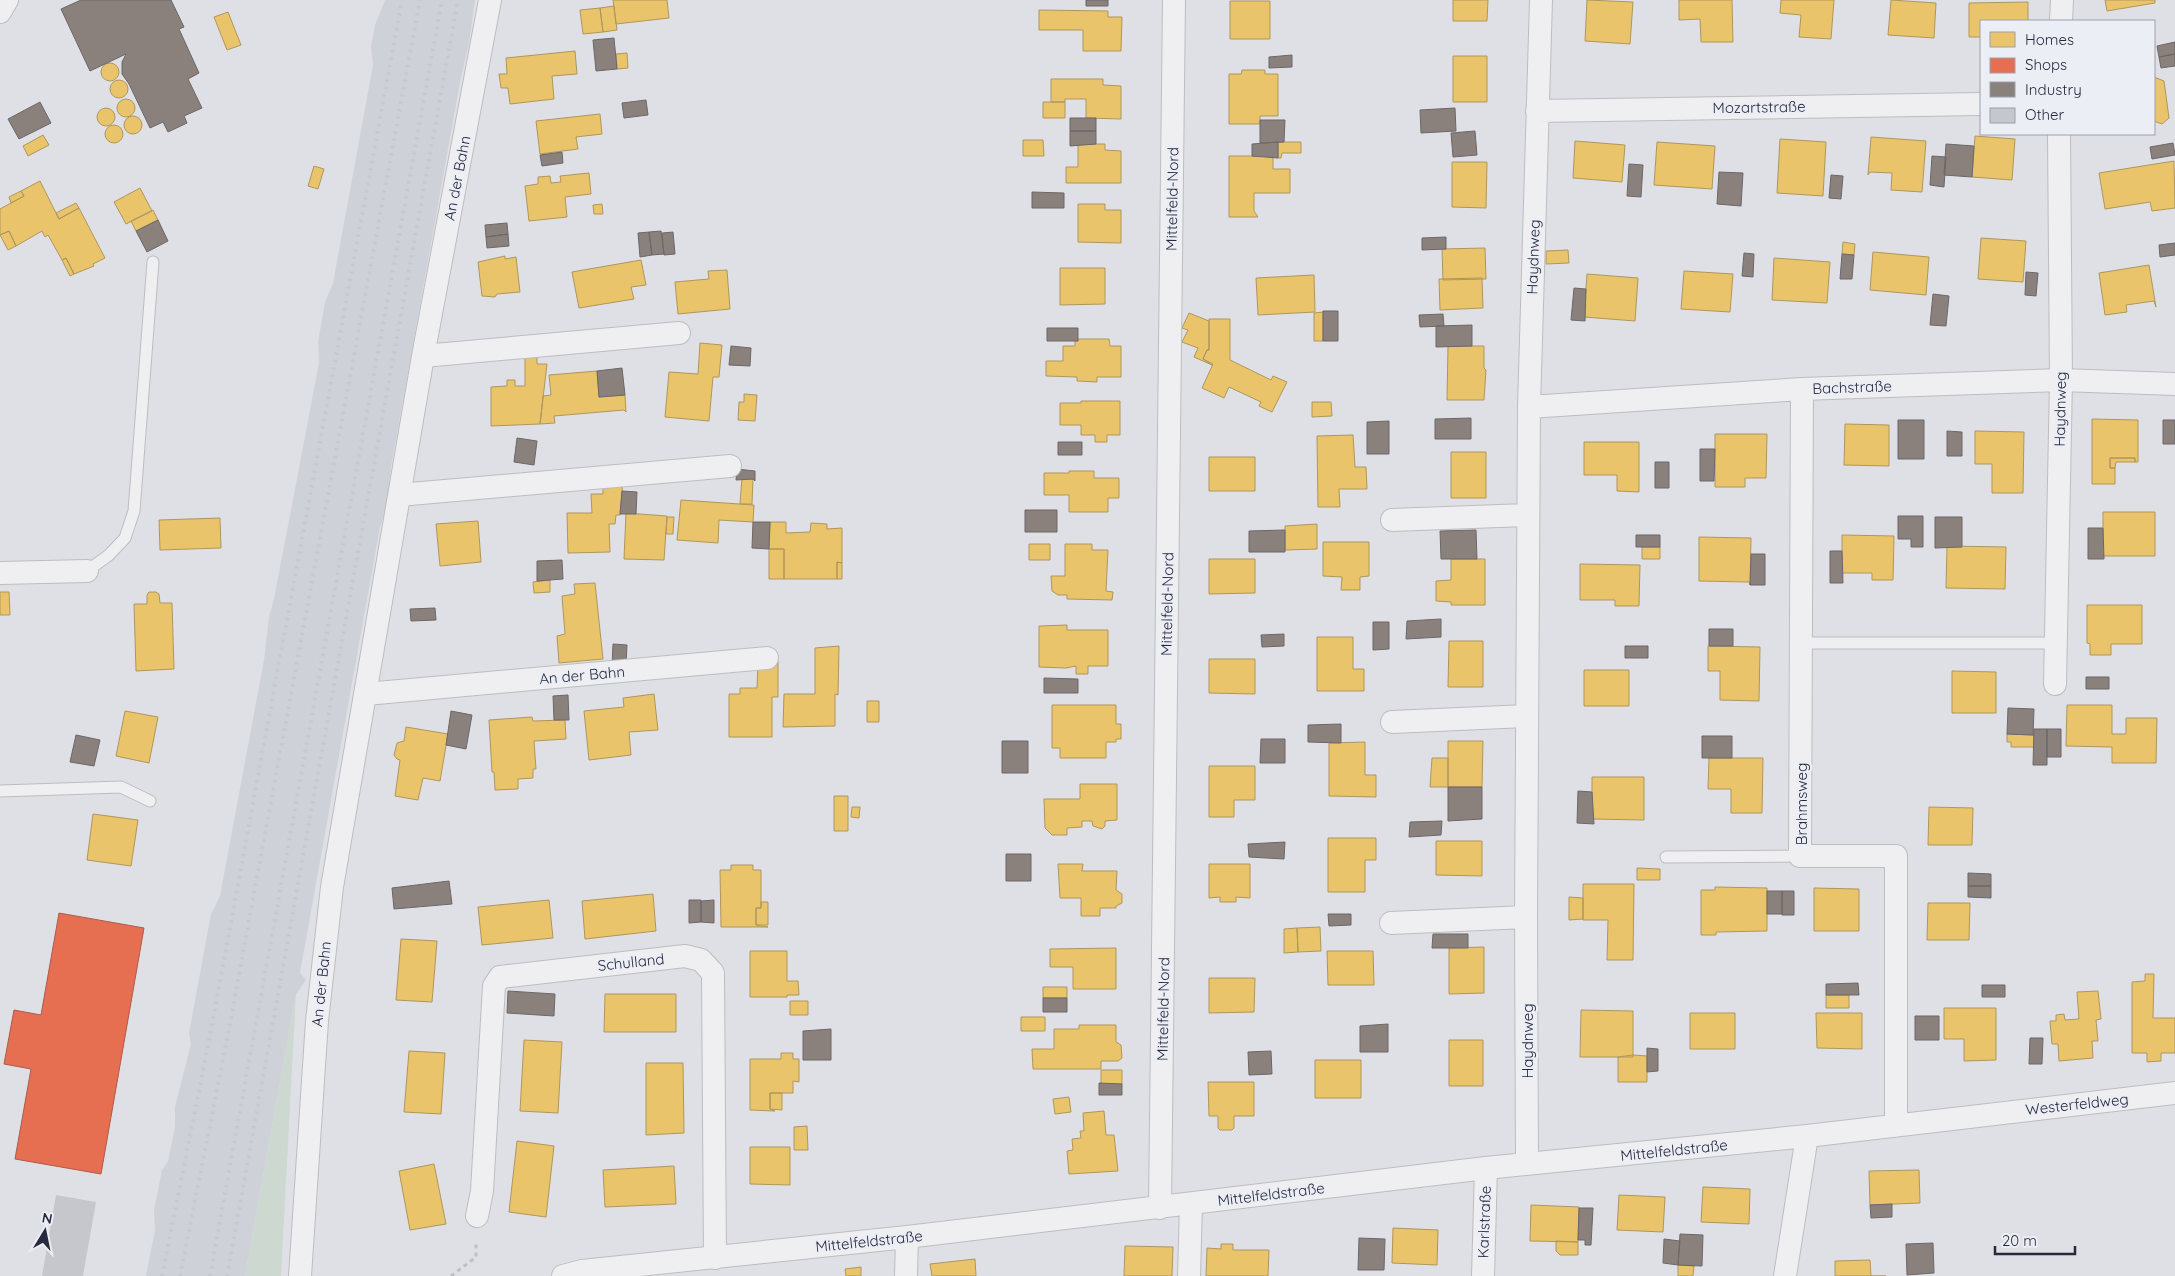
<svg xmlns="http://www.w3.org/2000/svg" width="2175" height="1276" font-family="Quicksand,sans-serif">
	<rect width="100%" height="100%" fill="#dfe0e5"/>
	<path fill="#cfd1d9" d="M385,0h90l-6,43 -9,39 -69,385 -5,43 -6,17 -80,446 6,7 -10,14 -51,282h-99l9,-46 -1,-20 8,-40 6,-9 7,-34v-20l16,-63 -2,-11 22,-119 9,-18 44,-236 5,-43 5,-18 45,-236 -1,-21 7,-40 8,-19 40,-218 -2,-18 4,-22z"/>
	<path fill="#cdd8d0" d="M296,994l-15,282h-36z"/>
	<path fill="#e9c46a" stroke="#af965c" d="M613,0h54l2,18 -53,6z
		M1453,0h35l-1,21h-34z
		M1587,0l46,2 -3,42 -45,-3z
		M1679,0h53l1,42h-32l-1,-23 -21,1z
		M1781,0h53l-3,39 -32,-2 2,-22 -21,-2z
		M1891,0l45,3 -2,35 -46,-3z
		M2105,0h50v3l-48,8z
		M1230,1h40v38h-40z
		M2028,2v19h-47v16h-12v-34z
		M614,6l3,24 -14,2 -3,-24z
		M600,8l3,24 -20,2 -3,-24z
		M1039,10l69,1v6h14l-1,34h-38v-21h-44z
		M228,12l13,33 -14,5 -13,-33z
		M575,51l2,23 -25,2 2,23 -44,5 -2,-16h-7l-2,-14h8l-1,-16z
		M627,53l1,15 -11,1 -1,-15z
		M1453,56h34v46h-34z
		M101 72a9 9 0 1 1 18 0a9 9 0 1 1-18 0Z
		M1242,70h23v4h13v42h-18v8h-31v-50h12z
		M2154,77l10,4 5,37 -7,6 -8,-3z
		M1051,79h52v6l18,1v33l-35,-1v-19h-21v3h-14z
		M110 89a9 9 0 1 1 18 0a9 9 0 1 1-18 0Z
		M117 108a9 9 0 1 1 18 0a9 9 0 1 1-18 0Z
		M1043,102h22v16h-22z
		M97 117a9 9 0 1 1 18 0a9 9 0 1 1-18 0Z
		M600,114l2,20 -26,3 2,12 -38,5 -4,-33z
		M124 125a9 9 0 1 1 18 0a9 9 0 1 1-18 0Z
		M105 134a9 9 0 1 1 18 0a9 9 0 1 1-18 0Z
		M43,135l6,10 -21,11 -5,-10z
		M1975,136l40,3 -3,41 -40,-3z
		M1871,137l55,4 -4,51 -31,-2 1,-17 -22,-1 -2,3z
		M1780,139l46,3 -3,54 -46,-3z
		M1023,140h20l1,16h-21z
		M1575,141l50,4 -3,37 -49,-4z
		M1278,142h23v11h-19l-1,5h-3z
		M1657,142l58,4 -3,43 -58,-4z
		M1078,144h27v6l16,1v32h-55v-16h12z
		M1229,156h44v13h17v24h-36v18l4,6h-29z
		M2174,161l1,47 -23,3 -2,-9 -45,7 -6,-36z
		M1452,162h35l-1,46 -34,-1z
		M314,166l10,3 -6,20 -10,-3z
		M589,173l2,21 -26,3 2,20 -38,4 -4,-35 13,-2v-7l12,-1 1,7 10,-1 -1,-6z
		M40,181l19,38 20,-11 26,50 -12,6 1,2 -20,8 -8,-16 -4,2 -14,-25 -3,2 -3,-6 -26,15 -7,-15 -9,4v-26l24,-13 -3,-5z
		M140,188l12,23 -26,13 -12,-22z
		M21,191l3,5 -13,7 -2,-6z
		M76,203l3,5 -20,11 -3,-6z
		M602,204l1,10h-9l-1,-9z
		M1078,204h27v6h16v33l-43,-1z
		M153,210l5,10 -22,11 -5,-10z
		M9,231l7,15 -8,4 -8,-15z
		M1981,238l45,3 -3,41 -45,-3z
		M1843,242l12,2 -1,11 -12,-1z
		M1485,248l1,31 -43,1 -1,-31z
		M1568,250l1,13 -23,1v-13z
		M1873,252l56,5 -3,38 -56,-5z
		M505,256v3l11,-2 4,35 -23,2 -2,3 -13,-1 -4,-34z
		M66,258l8,16 -4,2 -8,-16z
		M1774,258l56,4 -3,41 -55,-3z
		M641,260l5,25 -15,2 3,12 -55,9 -7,-36z
		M2149,265l7,42 -2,-6 -28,4 1,7 -22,3 -6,-42z
		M1060,268h45v36l-45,1z
		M727,270l3,39 -52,5 -3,-32 34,-3 -1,-8z
		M1684,271l49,3 -3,38 -49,-3z
		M1587,274l51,4 -3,43 -51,-4z
		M1314,275l1,37 -57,3 -2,-37z
		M1482,278l1,30 -43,2 -1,-31z
		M1323,312v29h-9v-28z
		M1189,313l20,8v29h-2l-4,9 9,6 -18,-8 4,-9 -16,-6 6,-12 -6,-2z
		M1209,319h21v41l41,20 2,-4 14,6 -15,30 -13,-6 2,-4 -32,-15 -5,11 -22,-10 11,-24 -10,-5 4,-9h2z
		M1078,339h31l1,7h11v31h-24v5l-20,-1v-4l-31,-1v-15h17v-15h12v-5h3z
		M700,343l22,2 -3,32h-6l-4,44 -44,-4 4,-45 29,2z
		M1448,346h36v22l2,2 -2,30h-37z
		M537,355v9h10l-7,60 -49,2v-39l16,-1v-6h8v6h10v-29z
		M597,371l2,26 26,-2 1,17 -2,-2 -70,6 1,7 -15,1 3,-28 8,-1 -2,-20z
		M744,394l13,1 -2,26 -17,-1 1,-18h5z
		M1081,401h39v34h-13v7h-12v-7h-14v-10h-21v-22h21z
		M1312,402h19l1,14 -20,1z
		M2092,419l46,1v42h-3v-4h-25v10h5v16h-23z
		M1845,424l44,1v41l-45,-1z
		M1975,431l49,1 -1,61h-31v-29h-17z
		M1715,434h52l-1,44h-21v9h-30z
		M1353,435l2,32h11l1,22h-28l1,18h-22l-1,-71z
		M1584,442h55v50l-22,-1v-16h-33z
		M1451,452h35v46h-35z
		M1209,457h46v34h-46z
		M2110,458h25v4h-19l-1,6h-5z
		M1069,471h25v7h25v20h-11v14h-39v-17h-25v-22h25z
		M742,478l11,1 -1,25h-12z
		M623,481l-3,34h-4l-1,9h-6l1,28 -42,1 -1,-40h25l-1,-19h12v-11z
		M681,500l73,5 -1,17 -34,-2 -1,23 -41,-3z
		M2103,512h52v44h-52z
		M626,513l41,3 -3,44 -40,-1z
		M667,517h7l-1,17h-7z
		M220,518l1,30 -61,2 -1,-30z
		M478,521l3,41 -41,4 -4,-42z
		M770,522h16v11l24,-1 1,-9 16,1v5l15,-1v35l-5,-1v17h-53v-30h-15z
		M1317,524v25l-32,1v-24z
		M1842,535l52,1 -1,44h-21v-7h-30z
		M1699,537l52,1 -1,47 -1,-3 -50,-1z
		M1323,542h46v34l-9,1v13h-19l1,-13 -19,-1z
		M1029,544h21v16h-21z
		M1065,544h27v6h16l-2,41 7,1 -1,8 -45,-1v-4h-9l-6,-4 -1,-15h14z
		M1947,546l59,1 -1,42 -59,-1z
		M1642,547h18v12h-18z
		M769,549h15v30h-15z
		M1209,559h46v34l-46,1z
		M1451,559h34v46h-34v-3l-15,-1v-20l15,-1z
		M837,562l5,1v16h-5z
		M1580,564l60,1 -1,41h-24v-6h-35z
		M550,580v12l-16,1 -1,-11z
		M595,583l8,76 -44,4 -2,-27 8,-2 -3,-38 13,-2 -1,-10z
		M0,592h9l1,23h-10z
		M149,592h7l3,2 1,9h12l2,66 -38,2 -2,-67h13v-9z
		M2087,605h55v39h-31v11h-21v-11l-3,-1z
		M1067,625v5h41v36h-20v8h-12v-8l-10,2 -27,-1v-41z
		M1317,637h36v32h11v22h-47z
		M1449,641h34v46h-35z
		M839,646l-1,49 -3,-1v32l-52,1 1,-33h31v-46z
		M1708,646l52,1 -1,54 -39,-1v-29h-12z
		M1209,659h46v35l-46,-1z
		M778,661v36h-6v40h-43v-43h11v-6h17l1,-25z
		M1584,670h45v36h-45z
		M1952,671l44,1v41h-44z
		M654,694l4,36 -29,2 2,23 -42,5 -5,-49 40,-4 -1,-9z
		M867,701h12v21h-12z
		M1052,705h64v19h5v15h-5v3h-10v16h-46v-10h-8z
		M2067,705h45v29h14v-16h31l-1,45h-44v-16l-46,-1z
		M125,711l33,6 -9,46 -33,-7z
		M532,717l1,4 32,-1 1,19 -32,2 2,28h-3v9l-15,1v10l-23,1 -1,-18h-2l-3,-52z
		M406,727l42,7 -8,47 -17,-3 -5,22 -23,-4 5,-36 -3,-1 -3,-4 3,-12 7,-2z
		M2007,734l27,1v12h-23v-5h-4z
		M1448,741h35l-1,46h-34z
		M1365,742v33h11v22l-47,-1v-53z
		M1432,758h16v29h-18z
		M1709,758h54l-1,55h-31v-24h-23z
		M1209,766h46v34h-21v17h-25z
		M1592,777h52v43l-52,-1z
		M1080,784h37v36l-12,1v5l-3,3 -9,-3 -1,-5h-10v6l-15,1v7h-15l-7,-7 -1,-29h36z
		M834,796h14v35h-14z
		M852,807h8l-1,11 -8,-1z
		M1929,807l44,1 -1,37h-44z
		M93,814l45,6 -7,46 -44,-6z
		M1328,838h48v22h-11v32h-37z
		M1436,841h46v35l-46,-1z
		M1058,864h25l-1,7h35l-1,19 6,4v9l-6,3v2h-16v8h-19v-18h-21z
		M1209,864h41v34l-14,-1v5h-16v-5l-11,1z
		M731,865h22v5h8v38h-5v17l12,2h-47l-1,-57h11z
		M1637,868l23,1v11h-23z
		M1583,884h51l-1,76h-26l1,-40h-25z
		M1715,887l52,1v43l-51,1v3h-15v-45h14z
		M1814,888l45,1v42h-45z
		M653,894l3,37 -71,8 -3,-38z
		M1569,897l14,1v21l-14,1z
		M549,900l4,38 -71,7 -4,-38z
		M761,902h7v23h-12v-17h5z
		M1928,903h42l-1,37h-42z
		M1320,927l1,24 -23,1 -1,-24z
		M1297,928l1,24 -14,1v-24z
		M401,939l36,2 -5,61 -36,-2z
		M1484,947v46l-35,1v-46z
		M1116,948v41h-43v-22h-23v-18z
		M750,951h37v30h11l1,14h-12v2h-37z
		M1327,951h46l1,34h-46z
		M2145,974h9l-1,44h22v35h-14v8l-14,1v-9h-15v-71l13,-1z
		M1209,978h46l-1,34 -45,1z
		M1043,987h24v11h-24z
		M2098,991l3,28 -5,1 2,21h-6l1,17 -34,3 -1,-17h-6l-2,-23h6v-6l8,-1 1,6 14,-1 -2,-27z
		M605,994h71v38h-72z
		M1826,995h23v13h-23z
		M790,1001h18v14h-18z
		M1944,1008h52v52l-32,1v-22h-20z
		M1581,1010l52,1v46h-53z
		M1690,1013h45v36h-45z
		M1816,1013h46v36l-45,-1z
		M1021,1017h24v14h-24z
		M1079,1025h37v17l5,3 1,13 -4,3h-17v8h-68l-1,-20h22v-20h25z
		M524,1040l38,2 -4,71 -38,-2z
		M1449,1040h34v46h-34z
		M409,1051l36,2 -4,61 -37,-2z
		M781,1053h12v6h6v23l-6,-1v12h-23v16l5,2 -25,-1v-51h31z
		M1633,1055l14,1v26h-29v-25z
		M1315,1060h46v38h-46z
		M646,1063h37l1,70 -38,2z
		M1101,1070h21v14h-21z
		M1208,1082h46v34h-20v12l-2,2h-12l-2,-2v-12h-9z
		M770,1093h12v17l-12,-1z
		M1069,1097l2,15 -16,2 -2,-15z
		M1104,1111l2,24h8l4,36 -49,3 -2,-23 6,-1 -1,-11 9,-1 -1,-7h4l-1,-18z
		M807,1126l1,24h-14v-23z
		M517,1141l37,5 -8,71 -37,-5z
		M750,1147h40v38l-40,-1z
		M434,1164l12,60 -36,6 -11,-59z
		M674,1166l2,38 -71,3 -2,-37z
		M1919,1170l1,33 -50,2 -1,-34z
		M1703,1187l47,2 -1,35 -48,-2z
		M1619,1195l46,2 -2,35 -46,-2z
		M1531,1205l48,2 -1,35 -48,-1z
		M1393,1228l45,2 -1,35 -45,-2z
		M1556,1241l22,1v13h-18l-4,-4z
		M1221,1244h12v6h36l-1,26h-62l1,-28 14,1z
		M1125,1246l48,1 -1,29h-48z
		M975,1259l1,17h-44l-2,-12z
		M1870,1260l1,16h15h-51v-15z
		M1678,1265l16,1 -1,10h-15z
		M861,1267v9h-15l-1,-7z"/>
	<path fill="#e76f51" stroke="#ad5a4b" d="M59,913l85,15 -43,246 -86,-15 16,-90 -27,-5 10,-54 27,5z"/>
	<path fill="#8a817c" stroke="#6c6769" d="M81,0h90l13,27 -5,2 20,44 -11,6 14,29 -18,8 3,7 -19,9 -5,-10 -13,6 -21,-44 -7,-10v-12l4,-8 -36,17 -29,-62z
		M1086,0h22v6h-22z
		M614,38l3,31 -21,2 -3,-31z
		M2175,42v12l-16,3 -2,-11z
		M2175,54v12l-14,2 -2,-11z
		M1292,55v12l-23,1v-11z
		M646,100l2,15 -24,3 -2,-15z
		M40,102l11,21 -32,16 -11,-20z
		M1455,108l1,23 -35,2 -1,-23z
		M1070,118h26v13h-26z
		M1260,120h25l-1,22 -24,1z
		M1070,131h26v13l-26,2z
		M1475,131l2,24 -24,2 -2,-24z
		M1278,142v16l-26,-2v-12z
		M2173,143l2,12 -23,4 -2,-12z
		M1946,144l28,2 -2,31 -28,-2z
		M562,152l1,11 -21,3 -2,-11z
		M1932,156l14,1 -2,30 -14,-2z
		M1629,164l14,1 -2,32 -14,-1z
		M1719,172l24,1 -2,33 -24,-2z
		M1831,175l12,1 -2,23 -12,-1z
		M1032,192l32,1v15h-32z
		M158,220l10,21 -21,11 -11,-21z
		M507,223l1,11 -22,3 -1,-12z
		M661,231l3,23 -12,1 -3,-23z
		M649,232l3,23 -12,2 -2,-24z
		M673,232l2,22 -11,1 -2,-22z
		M508,234l1,12 -22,2 -1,-11z
		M1446,237v12l-24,1v-12z
		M2175,243v12l-15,2 -1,-12z
		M1744,253l10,1 -1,23 -11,-1z
		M1842,254l12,1 -2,24h-12z
		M2026,272l12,1 -2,23 -11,-1z
		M1574,288l12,1 -1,32 -14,-1z
		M1933,294l16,2 -3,30 -16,-1z
		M1323,311h15v30h-15z
		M1443,314l1,12 -24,1 -1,-12z
		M1472,325v21l-36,1v-21z
		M1047,328h31v13h-31z
		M731,346l20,2 -1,18 -21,-1z
		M622,368l3,27 -26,2 -2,-26z
		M1471,418v21h-36v-20z
		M1898,420h26v39h-26z
		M2163,420h12v24h-12z
		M1389,421v33h-22v-32z
		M1947,431l15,1v24h-15z
		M517,438l20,3 -3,24 -20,-3z
		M1058,442h24v13h-24z
		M1700,449h15l-1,32h-14z
		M1655,462h14v26h-14z
		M737,469l18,2v10l-2,-2 -17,1z
		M622,491l15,1 -1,22h-16z
		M1025,510h32v22h-32z
		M1898,516h25v31h-12v-8h-13z
		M1935,517h27v30l-27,1z
		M753,522h17l-1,27 -17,-1z
		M2088,528h15l1,31h-16z
		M1285,530v22h-36v-21z
		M1476,530l1,29h-36l-1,-28z
		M1636,535h24v12h-24z
		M1830,551h12l1,32h-13z
		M1751,554h14v31h-15z
		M562,560l1,19 -26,2v-20z
		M435,608l1,12 -25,1 -1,-12z
		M1441,619v18l-35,2 1,-18z
		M1373,622h16v27l-16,1z
		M1709,629h24v17h-24z
		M1284,634v12l-22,1 -1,-12z
		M613,644l14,1 -1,19 -14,1z
		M1625,646h23v12h-23z
		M2086,677h23v12h-23z
		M1044,678l34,1v14h-34z
		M568,695l1,25h-15l-1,-24z
		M2008,708l26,1 -1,26 -26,-1z
		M451,711l21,4 -6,34 -20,-4z
		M1341,724v19l-33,-1v-17z
		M2034,729h13v36h-14z
		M2047,729h14v28h-14z
		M76,735l24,5 -6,26 -24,-4z
		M1702,736h30v22h-30z
		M1261,739h24v24h-25z
		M1002,741h26v32h-26z
		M1448,787h34v32l-34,2z
		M1578,791l14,1 2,32 -17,-1z
		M1442,821l-1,14 -32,2 1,-15z
		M1285,842l-1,17 -35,-2 -1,-13z
		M1006,854h25v27h-25z
		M1968,873l23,1v12h-23z
		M449,881l3,23 -58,5 -2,-21z
		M1968,886h23v12l-23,-1z
		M1767,891h15v23h-15z
		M1782,891h12v24h-12z
		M689,900h12v22l-12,1z
		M714,900v23l-13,-1v-21z
		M1328,914h23v11l-22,1z
		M1433,934h35v14h-36z
		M1858,983l1,12h-33v-11z
		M1982,985h23v12h-23z
		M508,991l47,3 -1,22 -47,-3z
		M1043,998h24v14h-24z
		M1915,1016h24v24h-24z
		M1388,1024v28h-28v-26z
		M831,1029v31h-28v-29z
		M2030,1038h13l-1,26h-13z
		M1647,1048l11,1v22l-11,1z
		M1271,1051l1,23 -23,1 -1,-23z
		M1099,1083l23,1v11h-23z
		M1892,1204v13l-21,1 -1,-13z
		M1579,1208h14l-2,37h-6v-5h-7z
		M1680,1234l23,1 -1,31 -24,-1z
		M1359,1238l26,1 -1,31h-26z
		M1664,1239l16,2 -2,24 -15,-2z
		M1933,1243l1,30 -27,2 -1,-31z"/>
	<path fill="#c6c7cd" d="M56,1195l40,7 -13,74h-41z"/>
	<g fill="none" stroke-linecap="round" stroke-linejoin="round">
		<g stroke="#bcbdc1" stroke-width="13">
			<path id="service" d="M87,571l22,-16 16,-17 9,-27 19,-249
				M1801,643h255
				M0,791l121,-4 29,14
				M1666,857l134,-1"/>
		</g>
		<g stroke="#bcbdc1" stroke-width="24">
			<path id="minor" d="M0,12l7,-12
				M2061,21l1,-21
				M1537,111l444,-7
				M423,356l256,-23
				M1802,389l-2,467h96v269
				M1529,407l273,-18 259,-9 114,4
				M399,495l331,-29
				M1392,520l136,-5
				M0,573l87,-2
				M2055,684l6,-304 -2,-246
				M366,694l401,-36
				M1392,722l135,-6
				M1391,923l135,-6
				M1527,1164l-1,-247 3,-510 12,-407
				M1160,1208l14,-1208
				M477,1216l5,-25 12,-205 6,-9 185,-21 16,4 12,13 2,285
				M300,1276l17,-255 15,-134 91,-531 67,-356
				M563,1276l19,-5 325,-34 579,-69 321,-32 368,-43
				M906,1276l1,-39
				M1189,1276l2,-72
				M1483,1276l3,-108
				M1785,1276l22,-140"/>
		</g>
		<path stroke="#bebfc5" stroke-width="3" stroke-dasharray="4 4" stroke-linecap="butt" d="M451,1276l25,-19v-16"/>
		<use href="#service" stroke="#efeff1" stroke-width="11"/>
		<use href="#minor" stroke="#efeff1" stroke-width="22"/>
		<path stroke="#c8c9cd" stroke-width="4" stroke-dasharray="2.5 5" stroke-linecap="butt" d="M162,1276l48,-241 192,-1035
			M180,1276l47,-237 193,-1039
			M210,1276l232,-1276
			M227,1276l231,-1276"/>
	</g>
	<g text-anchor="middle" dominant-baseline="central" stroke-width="5" stroke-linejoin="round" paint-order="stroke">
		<g font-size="15" fill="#272a3d" stroke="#eceef5">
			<text transform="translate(1759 107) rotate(-1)">Mozartstraße</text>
			<text transform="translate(457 178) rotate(-79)">An der Bahn</text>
			<text transform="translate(1172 199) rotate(-89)">Mittelfeld-Nord</text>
			<text transform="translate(1533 257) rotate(-88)">Haydnweg</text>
			<text transform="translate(1852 387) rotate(-2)">Bachstraße</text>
			<text transform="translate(2060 409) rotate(-89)">Haydnweg</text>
			<text transform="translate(1167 604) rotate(-89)">Mittelfeld-Nord</text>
			<text transform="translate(582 675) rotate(-5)">An der Bahn</text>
			<text transform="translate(1801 804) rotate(-90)">Brahmsweg</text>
			<text transform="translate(631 962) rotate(-6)">Schulland</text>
			<text transform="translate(321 984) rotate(-84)">An der Bahn</text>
			<text transform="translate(1163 1009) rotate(-89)">Mittelfeld-Nord</text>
			<text transform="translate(1527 1041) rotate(-90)">Haydnweg</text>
			<text transform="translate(2077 1104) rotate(-6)">Westerfeldweg</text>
			<text transform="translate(1674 1150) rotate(-6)">Mittelfeldstraße</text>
			<text transform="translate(1271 1194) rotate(-7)">Mittelfeldstraße</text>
			<text transform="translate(1484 1222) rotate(-88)">Karlstraße</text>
			<text transform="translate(869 1241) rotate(-6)">Mittelfeldstraße</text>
		</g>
	</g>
	<rect x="1980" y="20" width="175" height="115" fill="#eceef5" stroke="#9da0ab"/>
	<rect x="1990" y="32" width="25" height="15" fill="#e9c46a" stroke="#9da0ab"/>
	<text x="2025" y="45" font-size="15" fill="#272a3d">Homes</text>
	<rect x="1990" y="58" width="25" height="15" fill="#e76f51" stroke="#9da0ab"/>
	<text x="2025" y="70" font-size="15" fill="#272a3d">Shops</text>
	<rect x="1990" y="82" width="25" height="15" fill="#8a817c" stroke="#9da0ab"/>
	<text x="2025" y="95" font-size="15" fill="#272a3d">Industry</text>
	<rect x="1990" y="108" width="25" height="15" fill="#c6c7cd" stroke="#9da0ab"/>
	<text x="2025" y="120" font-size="15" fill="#272a3d">Other</text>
	<g transform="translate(45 1231) rotate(10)" stroke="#eceef5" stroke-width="4" paint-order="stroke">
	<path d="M0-4L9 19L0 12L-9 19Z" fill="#272a3d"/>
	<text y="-8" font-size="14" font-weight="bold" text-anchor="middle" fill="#272a3d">N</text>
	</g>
	<path d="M1995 1246v8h80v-8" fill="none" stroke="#272a3d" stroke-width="2.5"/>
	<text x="2002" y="1246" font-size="15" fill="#272a3d" stroke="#eceef5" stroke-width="4" paint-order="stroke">20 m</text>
</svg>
